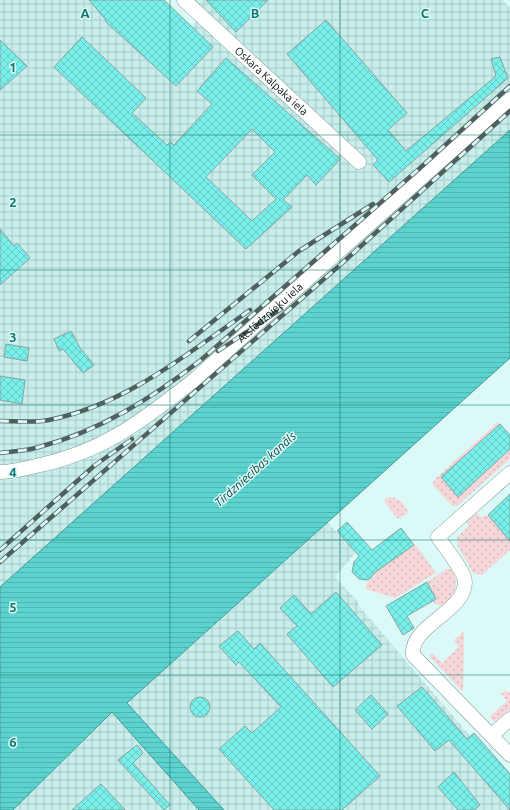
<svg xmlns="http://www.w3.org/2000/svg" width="510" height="810" font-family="Ubuntu,sans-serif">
	<defs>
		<pattern id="industrial-grid" width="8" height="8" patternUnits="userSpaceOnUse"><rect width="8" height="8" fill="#c7eeeb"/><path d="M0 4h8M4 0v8" fill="none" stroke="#a9cbc8"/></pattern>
		<pattern id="grass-dots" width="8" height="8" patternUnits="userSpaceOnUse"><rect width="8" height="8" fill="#f5d6d9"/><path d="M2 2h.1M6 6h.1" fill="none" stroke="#d1b7b9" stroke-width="1.8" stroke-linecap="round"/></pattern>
		<pattern id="water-rules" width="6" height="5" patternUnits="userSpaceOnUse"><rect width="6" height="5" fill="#5cd3ce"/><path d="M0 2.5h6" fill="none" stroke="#4eb4b0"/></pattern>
		<pattern id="building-cross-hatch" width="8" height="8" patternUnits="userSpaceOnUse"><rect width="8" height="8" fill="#79efe9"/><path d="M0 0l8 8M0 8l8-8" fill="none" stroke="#67ccc7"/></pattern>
	</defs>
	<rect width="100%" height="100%" fill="#dbf9f6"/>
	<path fill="url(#industrial-grid)" d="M0,0h164l27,27 14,-14 -13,-13h311l7,8v122l-510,457z
		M328,523l28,29 -21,25 23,25 1,4 111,130 4,-3 36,41v36h-286l-97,-107z
		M112,712l87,98h-186z"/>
	<path fill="url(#grass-dots)" d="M498,422l2,2 -59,53 17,20 52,-48v10l-53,47h-5l-19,-21 1,-5z
		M391,497l10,4 8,11 -9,6h-3l-14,-18z
		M477,513l4,4 7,-2 22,26v9l-28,25 -9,-2 -15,-27 -1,-9 12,-11 -3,-4z
		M414,545h2l20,28 -41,25 -29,-9 1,-7 8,-6 -1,-3z
		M447,569h3c13,13 3,27 -7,37l-8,-2 -2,-3 3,-2 -9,-17z
		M464,631l-1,61 -34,-36 3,-3 10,10 17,-16 -5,-7z
		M505,691l5,1v17l-12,11 -4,1 -5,-4 18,-16 -6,-7z"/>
	<path fill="url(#water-rules)" stroke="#439995" d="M510,130v228l-383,345 97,107h-25l-87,-98 -99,98h-13v-223z"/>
	<path fill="url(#building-cross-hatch)" stroke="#87a2a0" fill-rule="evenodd" d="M89,0h75l49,47 -37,39 -71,-65 1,-1z
		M206,0h62l-32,32z
		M326,20l81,93 -19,17 18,21 90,-75 -5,-17 9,-2 8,21 -119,104 -16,-17 5,-5 -91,-106z
		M82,37l64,61 -14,15 35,32 3,-3 4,3 38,-41 -15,-13 29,-33 114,101 -24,26 -9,-10 -24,25 9,7 -46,42 -192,-182zM252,129l23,23 -23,23 24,24 -24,22 -46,-44z
		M0,40l27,26 -27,24z
		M0,229l14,17 3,-3 13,15 -30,27z
		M71,331l9,17 14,17 -11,8 -20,-24 -4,2 -5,-12z
		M6,344l23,4 -2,13 -23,-4z
		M0,376l25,4 -3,24 -22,-4z
		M500,424l10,11v14l-52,48 -17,-20z
		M510,494v47l-22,-26z
		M347,522l25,28 29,-22 13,17 -40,28 -3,5 -4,2 -8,-1 -7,-7 2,-10 5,-6 -22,-25z
		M427,582l9,17 -29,17 7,12 -11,7 -17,-29z
		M336,592l46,53 -49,42 -46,-53 10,-8 -17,-18 14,-13 17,19z
		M238,631l16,18 6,-6 120,133 -38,34h-68l-55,-61 26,-23 7,7 29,-26 -42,-45 -3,3 -17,-19z
		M422,687l45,52 7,-6 36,41v36l-61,-70 -14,11 -38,-45z
		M371,695l17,19 -16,15 -17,-19z
		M190 707a10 10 0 1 1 20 0a10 10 0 1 1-20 0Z
		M137,745l6,8 -10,10 37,42 -6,5 -46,-50z
		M454,772l26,33 -6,5h-16l-20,-23z
		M101,784l24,26h-53z"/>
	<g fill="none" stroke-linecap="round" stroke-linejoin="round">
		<g stroke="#819c9a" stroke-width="15">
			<g id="street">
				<path id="s1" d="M184,0l175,162"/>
				<path id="s2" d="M0,472c12,0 24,-3 36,-6 67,-14 104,-44 157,-85l317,-282"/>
				<path d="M510,473l-72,64c6,10 27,34 27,45 0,30 -55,43 -52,73l97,100"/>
				<path d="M492,735l18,-16"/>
			</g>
		</g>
		<use href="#street" stroke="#fff" stroke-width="14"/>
		<g stroke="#50605f" stroke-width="4.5">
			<path id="rail" d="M189,341l110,-90 74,-47
				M218,351l63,-42
				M0,421c16,0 33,2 49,-1 76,-15 138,-66 201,-110
				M0,453c13,-2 27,-2 39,-6 61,-16 113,-49 162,-87l218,-191 91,-83
				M0,550l94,-84 38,-27
				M0,562l340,-297 170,-154"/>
		</g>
		<use href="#rail" stroke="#dbf9f6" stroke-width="3" stroke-dasharray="9" stroke-linecap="butt"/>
	</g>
	<path fill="none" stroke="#0f766e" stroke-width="1" stroke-opacity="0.55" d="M170,0v810M340,0v810M0,135h510M0,270h510M0,405h510M0,540h510M0,675h510"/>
	<g text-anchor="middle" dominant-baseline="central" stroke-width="3" stroke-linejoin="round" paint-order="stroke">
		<g font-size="11" fill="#081211" stroke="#dbf9f6">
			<text stroke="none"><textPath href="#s1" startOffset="119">Oskara Kalpaka iela</textPath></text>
			<text stroke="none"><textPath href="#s2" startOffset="320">Atslēdznieku iela</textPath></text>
		</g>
		<g font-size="12" font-style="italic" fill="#094240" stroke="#dbf9f6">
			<text transform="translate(255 469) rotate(-42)">Tirdzniecības kanāls</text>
		</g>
	</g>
	<g font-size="13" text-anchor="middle" font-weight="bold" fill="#0f766e" stroke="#dbf9f6" stroke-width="3" stroke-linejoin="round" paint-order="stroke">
		<text x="85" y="18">A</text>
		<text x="255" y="18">B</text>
		<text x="425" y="18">C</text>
		<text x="13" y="72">1</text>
		<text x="13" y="207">2</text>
		<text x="13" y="342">3</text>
		<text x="13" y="477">4</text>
		<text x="13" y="612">5</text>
		<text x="13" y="747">6</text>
	</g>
</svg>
